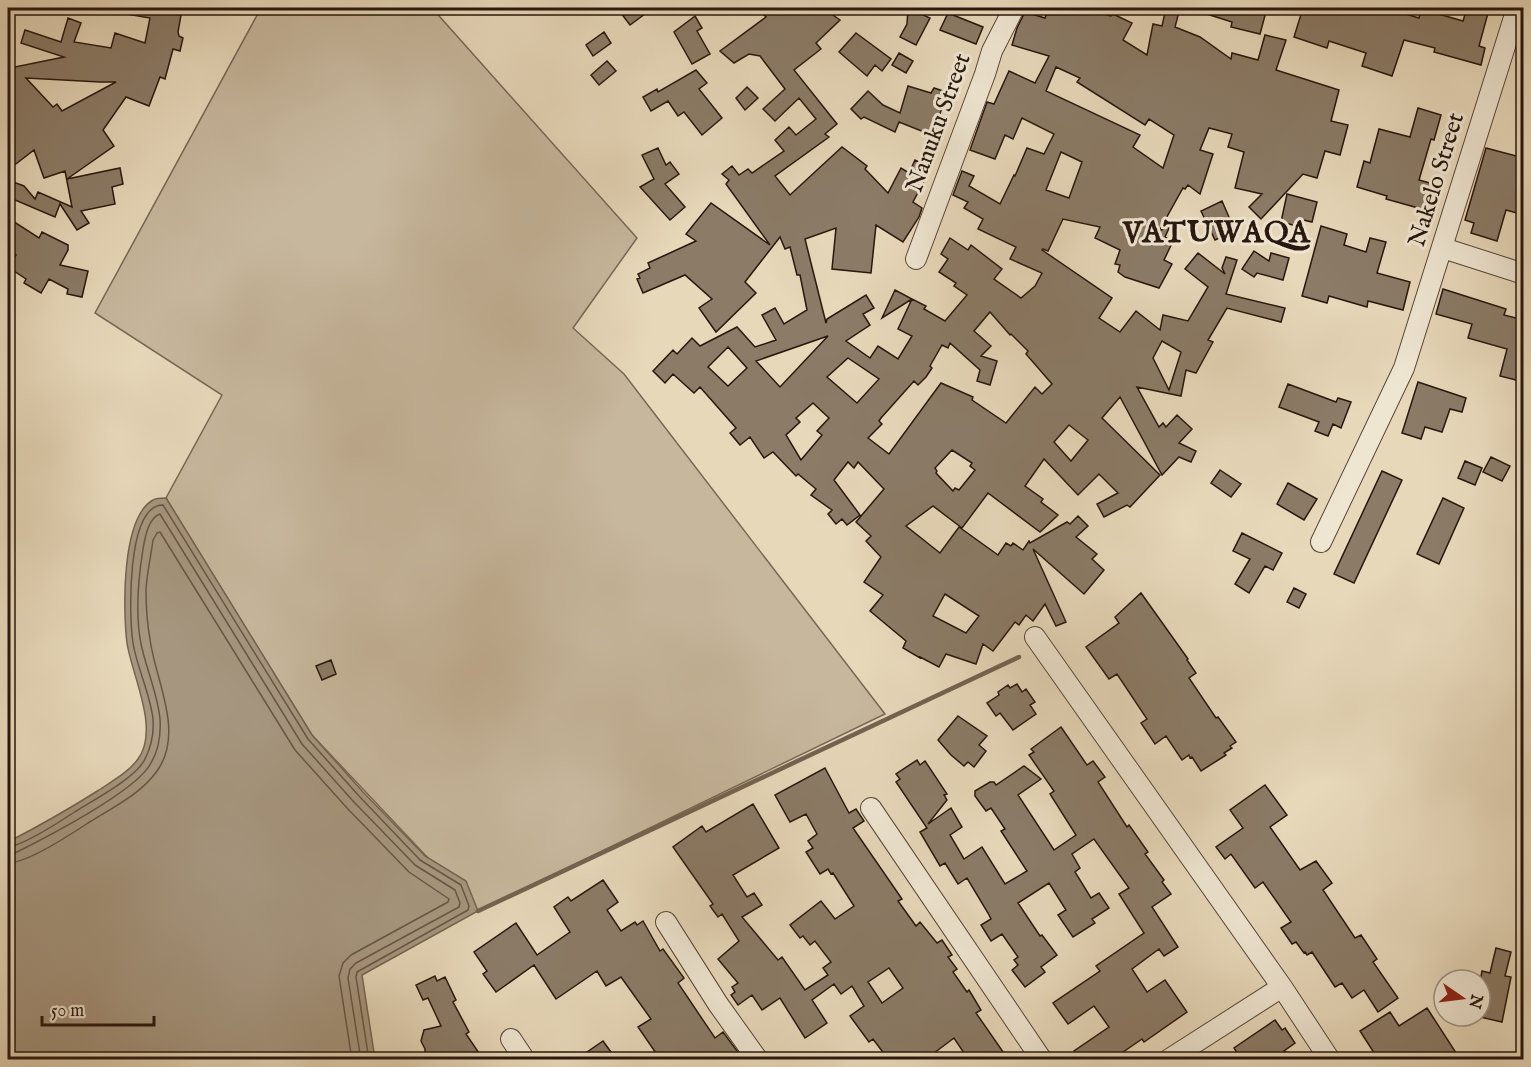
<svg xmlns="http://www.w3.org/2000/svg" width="1531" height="1067" font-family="'IM FELL English',serif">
	<rect width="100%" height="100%" fill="#e7d8ba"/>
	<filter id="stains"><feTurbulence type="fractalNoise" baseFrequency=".00333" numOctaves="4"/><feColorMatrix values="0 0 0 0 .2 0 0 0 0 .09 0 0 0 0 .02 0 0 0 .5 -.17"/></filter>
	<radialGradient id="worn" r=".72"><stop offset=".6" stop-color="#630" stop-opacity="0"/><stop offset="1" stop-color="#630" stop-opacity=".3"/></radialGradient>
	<path fill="#c7b79d" stroke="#786755" stroke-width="1.5" d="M261,8h171l205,230 -64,90 51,46 261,340 -407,197 -166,-176 -146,-237 56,-103 -127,-82z"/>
	<path fill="#a6967f" stroke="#746351" stroke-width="1.5" d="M166,498l146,237 51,57 62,64 41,25 12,30 -116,64 13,84h-367v-217c31,-16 61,-33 91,-52 13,-9 30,-18 39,-31 22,-30 -6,-83 -11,-116 -4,-32 -6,-125 26,-143 3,-2 9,-2 13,-2z"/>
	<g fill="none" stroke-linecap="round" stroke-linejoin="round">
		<path stroke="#675646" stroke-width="1.5" d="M8,847c16,-2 53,-26 68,-36 18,-11 61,-34 69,-52 6,-12 9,-27 8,-40 -3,-26 -16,-51 -20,-76 -4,-25 -7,-138 30,-138l145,234 51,57 61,64 41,25 8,21 -1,4 -111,62 -1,5 13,83
			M8,854l7,-1c30,-15 122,-62 136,-90 7,-12 10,-29 9,-44 -2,-24 -14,-51 -19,-75 -6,-31 -3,-64 2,-95 2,-11 5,-31 17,-35l142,230 51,57 62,64 40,25 5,13 -1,4 -103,56 -6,6 -2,9 13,82
			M8,863c20,0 62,-28 80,-40 24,-15 53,-29 69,-52 28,-39 -2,-91 -7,-132 -3,-16 -4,-34 -4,-50 1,-16 5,-33 7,-49l4,-7 3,-1 135,218 52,58 62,64 40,27 -1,3 -97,53 -8,8 -4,13 13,84"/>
		<path stroke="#746351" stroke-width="4.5" d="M478,911l541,-254"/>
	</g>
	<path fill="#8b7b67" stroke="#28170d" stroke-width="1.5" fill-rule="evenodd" d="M127,8h39l-1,4 16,3 -3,17 1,4 4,2 -3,13 -7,-2 -8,30 -5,-2 -11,29 -23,-9 -23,33 11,16 -47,33 53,-11 3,16 -11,3 3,17 -34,7 8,12 -12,7 -17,-26 -5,13 -47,-20v-17l16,6 11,13 3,-7 34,15 -7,-36 -21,7 -10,-28 -26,20v-82l3,1 -2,-11h-1v-19l7,8 49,-10 -43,-14 4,-13 36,12 7,-24 13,5 -7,19 37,6 4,-15 30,10 5,-25 -24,-4zM26,78l74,4h16l-54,29 -5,-7 -4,3z
		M617,8h36l-23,17z
		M757,8h19l5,6 7,-6h35l17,12 -24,23 5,6 -27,21 43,54 -12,10 4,3 -54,39 15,19 52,-48 25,19 -2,3 23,24 13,-25 8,5 6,-13 16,8 -18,34 9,6 -3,9 -16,25 -27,-17 -5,48 -39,-4 4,-41 -31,11 21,84 1,-4 39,-24 8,13 -11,6 7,11 -24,16 24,17 8,-12 20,13 14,-23 -14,-7 14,-30 14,7 -2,3 21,12 22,-26 -13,-9 2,-3 -17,-11 9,-13 -7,-5 9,-16 18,12 3,-5 31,24 -8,10 27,19 14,-12 7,-13 -32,-14 6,-12 -38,-18 5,-10 -19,-11 4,-6 -15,-7 9,-24 12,5 -5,10 31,18 14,-29 1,1 12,-28 17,6 10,-20 -32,-16 -9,21 -8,-4 -10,24 -25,-9 17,-48 7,2 15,-33 26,12 14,-27 -37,-11 5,-17 8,-16 20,6 4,-10h27l35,8 2,-2 19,9 -9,17 24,15 6,-31 9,2 4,-18h14l-5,19 25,10 31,22 1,-6 26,7 7,-25 21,5 -10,30 63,20 -8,31 17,4 -8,30 -15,-4 -8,27 -14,-4 -42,45 -12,-12 13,-13 -27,-6 9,-36 -16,-5 4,-13 -23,-6 -9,22 13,4 -13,40 -12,-9 -3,4 -2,-1 -24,43 11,-5 -5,11 8,4 -9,19 8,4 -13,24 -34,-11 -7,-5 2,-7 -5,-1 5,-14 -25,-12 5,-11 -37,-8 -15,32 -5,-2 -1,1 70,48 -13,20 21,14 16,-21 24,19 3,-15 25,6 20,-34 -23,-18 13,-16 27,21 -3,-6 4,-11 11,3 -11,34 59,14 -4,14 -54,-14 -19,32 5,2 -17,31 -10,-3 -5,26 -44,-9 22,40 4,-4 3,4 11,-12 15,14 -13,14 17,8 -5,11 -12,-5 -17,18 -42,-78 -18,21 58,57 -30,32 -3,-2 -23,12 -7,-13 21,-11 -19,-19 -21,21 -34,-36 -19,27 18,13 -2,3 17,13 -18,17 -52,-39 -26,35 -29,-22 -27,20 34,27 19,-26 39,28 8,-12 5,3 2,-3 10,7 6,-9 1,2 37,-21 3,2 8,-8 10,10 -12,11 21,17 -5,5 12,11 -20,24 -51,-45 33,73 -10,4 -11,-22 -12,17 -7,-6 -7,10 -4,-3 -22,29 -10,-7 -7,20 -30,-10 -7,13 -19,-10v1l-17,-10 3,-7 -36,-30 13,-16 -19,-13 17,-25 -15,-16 5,-5 -15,-14 28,-33 -26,-27 -4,6 -6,-6 -14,18 26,35 -13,10 -5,-6 -6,5 -8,-10 4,-4 -21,-15 5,-6 -18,-15 -2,2 -23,-24 -9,6 -14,-21 -10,8 -10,-12 6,-5 -36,-41 -6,6 -21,-19 -8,9 -12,-12 20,-21 4,4 15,-16 8,8 37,-19 18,20 21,-7 -14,-25 13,-7 9,16 23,-14 -7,-35h-3l-7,-28 -5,2 -5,-12 -35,45 11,11 -40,39 -17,-24 13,-9 -27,-24 -42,18 -6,-14 3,-1 -2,-4 12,-6 -2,-5 48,-22 -10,-7 25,-31 59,42 -44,-61 3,-4 -7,-6 10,-8 7,9 9,-6 4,4 32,-22 -9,-11 14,-13 7,8 20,-16 -17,-21 -24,23 -12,-12 22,-20 -25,-33 -11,-2 -15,9 -14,-12 46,-34zM1056,67l24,11 -3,4 68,43 4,-6 25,16 -11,33 -30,-21 7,-12 -94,-44zM1061,152l21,10 -13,36 -23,-8zM990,312l20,23 1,-1 17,17 -2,3 26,30 -10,10 -7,-7 -29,36 -34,-23 1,-3 -32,-14 -52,71 -21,-16 14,-14 -3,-3 2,-3 33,-37 4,4 8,-8 6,-9 -2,-2 12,-21 6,3 2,-5 30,27 -3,11 13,4 7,-24 -16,-5 10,-10 -17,-15zM828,336l-48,51 -24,-26 69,-24zM1162,341l19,11 -12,38 -16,-32zM728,347l19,21 -19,18 -20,-19zM848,358l31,21 -22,24 -30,-26zM813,403l16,15 -12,13 5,4 -21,25 -15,-25 14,-13 -4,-4zM1069,425l19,15 -17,21 -17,-19zM952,450l20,13 -2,3 5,4 -16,20 -4,-2 -2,3 -17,-18 1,-2 -2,-3zM945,594l34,22 -13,17 -33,-17z
		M908,8l22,10 -14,27 -16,-8 7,-13z
		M1195,8h72l-7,26 -29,-7 1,-5 -38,-12z
		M1303,8h83l33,10 2,-9 42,12 4,-13 21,5 -9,33 6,2 -4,17 -47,-13 1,-4 -31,-8 -12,36 -30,-10 4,-13 -37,-12 -2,7 -33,-11z
		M948,13l35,14 -7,17 -36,-14z
		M695,16l7,12 -5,3 13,23 -18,10 -18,-32z
		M604,32l7,11 -18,13 -7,-11z
		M856,33l35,26 -9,12 -7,-6 -8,11 -28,-24z
		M899,53l14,8 -7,12 -14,-8z
		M607,61l9,10 -17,14 -8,-10z
		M696,70l11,13 -8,6 23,29 -20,17 -18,-23 -6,4 -10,-15 -17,10 -8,-14 14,-8 1,3z
		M908,86l23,7 3,-5 12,4 -12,44 -35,-14 -4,10 -31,-15 -3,2 -10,-10 17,-18 15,14 17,8z
		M747,87l11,11 -13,12 -9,-12z
		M1418,108l23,7 -7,25 -3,-1 -12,41 18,5 -8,26 -43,-12 1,-3 -30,-9 7,-26 6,2 9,-34 31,8z
		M658,148l8,17 4,-3 9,12 -14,10 20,23 -15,13 -30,-33 14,-8 -12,-24z
		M1486,148l38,10v57l-18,-5 -9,31 -26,-8 3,-10 -9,-3z
		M1287,194l30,8 -5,20 -13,-3 -2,7 -16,-4z
		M1222,201l13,30 -20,9 -14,-29z
		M8,218l31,20 3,-6 26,13v5l-8,15 28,6 -6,26 -15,-3 1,-5 -19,-10 -8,14 -17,-10 2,-4 -18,-12 8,-12 -8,-6z
		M1321,226l26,8 -3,11 22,7 4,-14 16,4 -9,31 33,9 -7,28 -35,-9 -1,6 -38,-11 -2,7 -25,-7z
		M1254,251l15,10 2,-8 18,5 -6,22 -26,-7 -3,4 -12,-8z
		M1443,289l63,20 -2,6 20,5v62l-24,-6 7,-27 -39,-11 4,-14 -36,-10z
		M895,290l17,9 -30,19z
		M1418,382l48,16 -4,14 -12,-3 -8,23 -17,-5 -4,12 -19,-6z
		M1288,384l48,18 2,-4 13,4 -10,26 -8,-4 -5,12 -13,-5 4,-9 -40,-15z
		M1491,457l19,9 -8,15 -19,-9z
		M1465,461l17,7 -7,17 -17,-7z
		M1220,470l21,14 -10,13 -20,-14z
		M1382,471l20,9 -48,103 -20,-9z
		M1288,483l29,16 -13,21 -27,-16z
		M1443,498l21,10 -25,56 -22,-10z
		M1242,533l40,20 -9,17 -8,-4 -16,27 -14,-9 15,-25 -17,-8z
		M1294,588l12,6 -7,14 -12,-6z
		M1141,593l47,66 -1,1 9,13 -7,5 27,40 2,-1 18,25 -6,4 2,2 -8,5 2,2 -25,16 -9,-14 -2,1 -1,-3 -7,5 -16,-24 -11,8 -14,-21 6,-4 -30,-45 -8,5 -23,-32 33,-24 -4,-6z
		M331,660l5,14 -14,6 -6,-14z
		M1017,684l5,8 4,-3 9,13 -5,3 6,9 -23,16 -13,-17 -4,3 -9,-13 12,-8 -1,-3 10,-7 2,3z
		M958,716l29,20 -8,9 7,6 -12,16 -6,-5 -4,4 -13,-11 -13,-15z
		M1061,727l26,38 6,-4 12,16 -7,5 29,45 2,-2 19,27 -3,2 19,26 -2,2 9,12 -19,13 26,40 -14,9 -5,-7 -27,20 15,23 18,-12 22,32 -43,30 -2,-3 -29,20h-33l-6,-8 35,-24 -15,-21 -26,18 -15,-21 47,-32 -4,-5 48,-33 -25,-39 10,-6 -35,-49 -22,15 8,14 -5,4 16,26 8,-5 10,15 -17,11 3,4 -22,14 -15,-22 8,-5 -17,-27 -31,20 22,33 2,-1 15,20 -16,12 4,5 -20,15 -13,-17 6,-5 -4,-5 4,-3 -16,-23 -11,7 -10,-16 10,-6 -3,-6 -21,-35 -9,6 -13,-21 -5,3 -20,-34 7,-4 -31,-46 4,-3 -4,-5 21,-14 3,5 5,-4 22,33 -3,1 3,5 -19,24 23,-16 11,19 -12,8 14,24 18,-12 23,37 22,-13 -26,-40 4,-2 -14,-21 -5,3 -11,-15v-5l15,-9h4l2,3 28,-19 17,13 -23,16 36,55 22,-15 -26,-41 4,-3 -25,-36 5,-3 -3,-3z
		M825,768l24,45 7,-4 8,12 -11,7 49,71 -4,2 18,25 4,-4 17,21 5,-3 10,15 -4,2 9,12 -4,3 14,20 2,-2 12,20 -5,3 32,46h-40l-14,-21 -28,21h-38l-15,-20 -4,3 -19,-26 14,-10 -12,-20 -11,8 -7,-10 -22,16 15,23 -22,15 -25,-40 -18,12 -10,-15 -14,10 -7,-10 4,-3 -3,-5 6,-4 -20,-24 21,-18 -17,-27 -4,3 -8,-11 3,-2 -40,-57 29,-21 4,6 47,-28 26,44 -46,27 14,22 7,-4 8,12 -20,12 36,43 4,-3 23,33 23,-15 -5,-7 8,-6 -16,-21 -5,4 -7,-9 -3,2 -10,-13 31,-24 14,18 19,-13 -21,-33 -2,1 -3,-5 -8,5 -14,-22 7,-4 -5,-7 9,-7 -11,-20 -16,8 -15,-27zM889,968l14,20 -21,15 -14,-21z
		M1265,785l22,30 -17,12 30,43 16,-9 16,22 -9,7 32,48 6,-3 16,24 -4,3 25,36 -20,14 -14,-22 -12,8 -10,-15 -7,4 -23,-35 -5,3 -2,-3 -1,1 -8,-11 -4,2 -11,-16 10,-6 -28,-40 -8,6 -24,-34 -6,5 -9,-12 27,-19 -13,-18z
		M603,880l15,22 -11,8 14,21 14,-9 2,3 6,-4 17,30 3,-2 21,29 -6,5 37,55 8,-6 20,27h-83l-22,-32 13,-8 -30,-42 -15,9 -9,-15 -41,28 -22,-34 -38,27 -13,-18 4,-3 -13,-19 42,-29 21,32 33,-23 -16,-25 14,-10 3,4z
		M1496,948l15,4 -6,24 6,1 -9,45 -22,-5v-35l2,-11 8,2z
		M435,976l2,5 8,-4 11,23 -3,2 16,30 -3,2 17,25h-58v-10l-4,-8 3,-11 17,-4 -13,-28 -5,2 -7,-15z
		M1427,1008l33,51h-82l-18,-28 30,-19 9,14z
		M1275,1020l7,10 3,-2 10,15 -11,8 15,8h-58l-7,-11z
		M603,1041l13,18h-39z"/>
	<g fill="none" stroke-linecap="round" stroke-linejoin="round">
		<g stroke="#584738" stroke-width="22">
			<path id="minor" d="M1443,248l81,26
				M916,259l69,-185 7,-23 22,-43
				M1321,542l83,-174 113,-360
				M1035,637l247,350 48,73
				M871,808l171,252
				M666,922l52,82 40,56
				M511,1039l14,21
				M1168,1060l114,-73"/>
		</g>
		<use href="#minor" stroke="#efe6d2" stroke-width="20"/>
	</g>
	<g text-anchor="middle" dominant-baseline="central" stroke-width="6" stroke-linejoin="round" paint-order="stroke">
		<g font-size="24" fill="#28170d" stroke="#efe6d2">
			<text transform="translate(939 123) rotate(-70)">Nanuku Street</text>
			<text transform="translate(1437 180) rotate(-73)">Nakelo Street</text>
		</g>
		<g font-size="30" font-weight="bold" letter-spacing="1.5" fill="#28170d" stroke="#efe6d2">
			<text x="1217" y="234">VATUWAQA</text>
		</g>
	</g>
	<rect width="1531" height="1067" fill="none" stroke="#e7d8ba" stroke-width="30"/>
	<rect x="9" y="9" width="1513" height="1049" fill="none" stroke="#28170d" stroke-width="3"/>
	<rect x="15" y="15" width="1501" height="1037" fill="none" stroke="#28170d" stroke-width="1.5"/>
	<g transform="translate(1462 998) rotate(104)"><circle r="28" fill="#efe6d2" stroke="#9f9383" stroke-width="1.5"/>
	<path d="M0-4.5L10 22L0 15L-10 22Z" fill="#8f2418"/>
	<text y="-9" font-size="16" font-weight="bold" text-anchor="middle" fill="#28170d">N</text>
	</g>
	<path d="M42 1016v9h112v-9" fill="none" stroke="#28170d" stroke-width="3"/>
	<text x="51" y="1016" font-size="18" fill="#28170d" stroke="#efe6d2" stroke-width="4.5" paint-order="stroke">50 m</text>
	<rect width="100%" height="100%" filter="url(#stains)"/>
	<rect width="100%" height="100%" fill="url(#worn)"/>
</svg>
